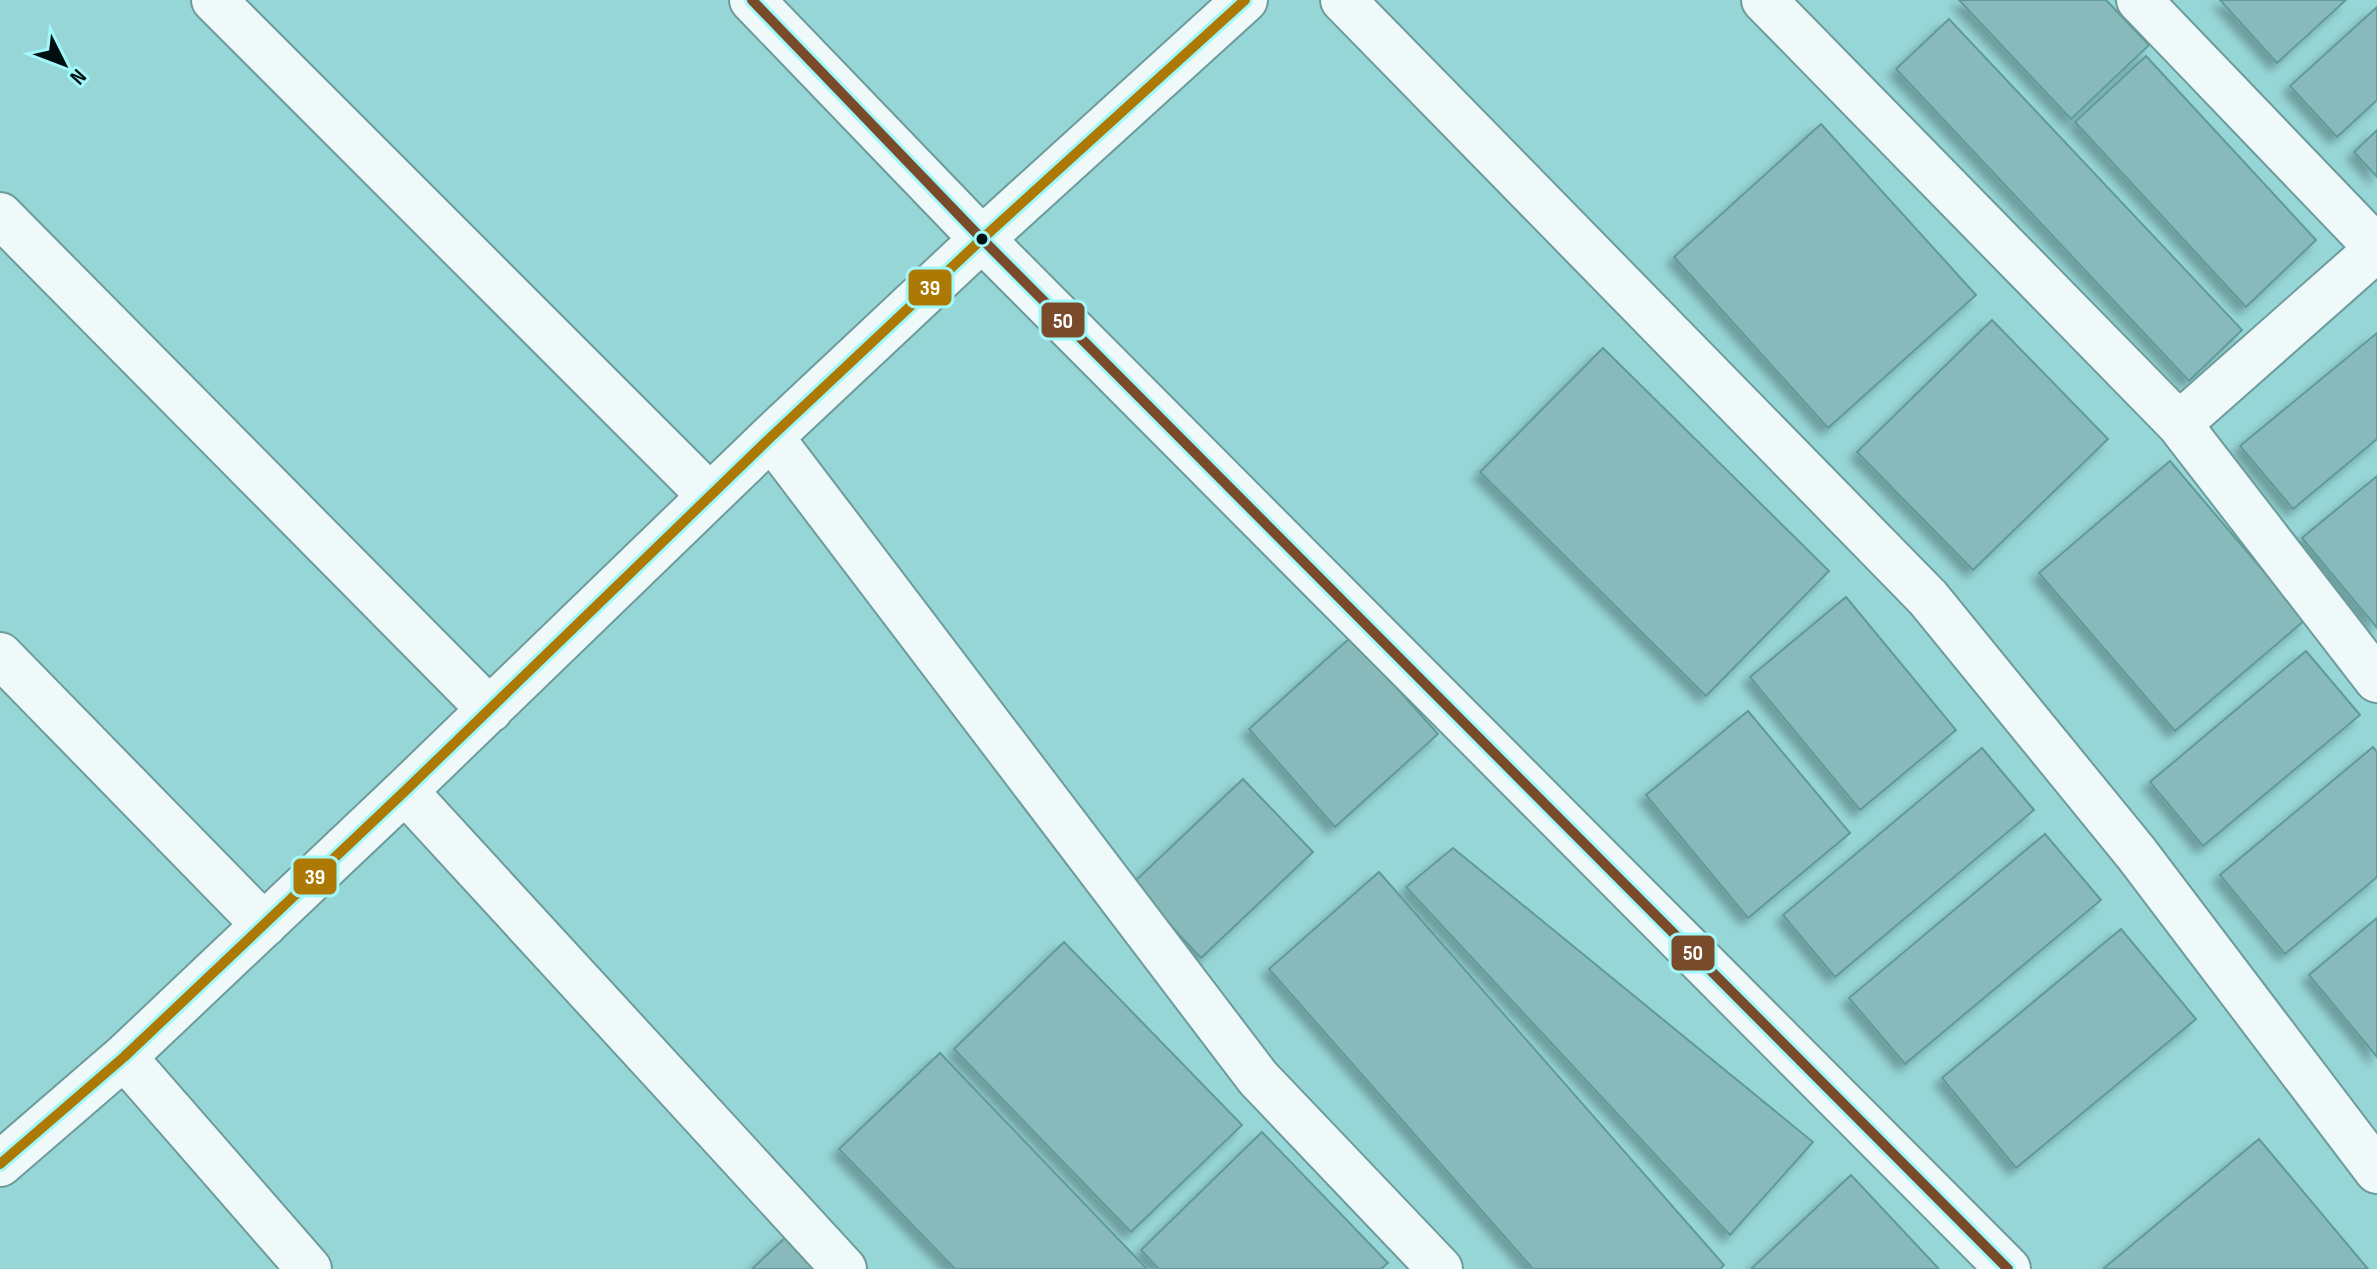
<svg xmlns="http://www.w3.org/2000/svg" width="2377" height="1269" font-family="'Sofia Sans Condensed',sans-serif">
	<defs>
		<filter id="shadow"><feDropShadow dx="-7" dy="7" stdDeviation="4" flood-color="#0004"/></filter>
	</defs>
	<rect width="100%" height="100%" fill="#97d6d7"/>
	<path fill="#88babc" stroke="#609a9a" stroke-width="2" filter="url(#shadow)" d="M1959,0h147l43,45 -78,74z
		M2220,0h126l-69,63z
		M2377,7v93l-40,37 -47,-51z
		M1949,19l293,311 -53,51 -293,-312z
		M2146,56l170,184 -70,67 -171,-185z
		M1821,124l155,171 -148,133 -154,-171z
		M2377,130v47l-23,-25z
		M1992,320l116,119 -135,131 -116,-118z
		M2377,333v106l-84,70 -53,-63z
		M1603,348l226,223 -123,125 -226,-224z
		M2170,461l135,159 -130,111 -136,-158z
		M2377,476v152l-75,-90z
		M1846,597l110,133 -96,80 -110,-133z
		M1351,637l87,97 -103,93 -86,-98z
		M2306,651l54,64 -157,131 -53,-64z
		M1748,711l102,122 -102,85 -102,-123z
		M2373,747l4,5v125l-92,77 -65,-79z
		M1982,748l52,62 -199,167 -52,-62z
		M1243,779l70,73 -112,106 -69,-74z
		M2045,834l56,66 -196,164 -56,-66z
		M1453,848l360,294 -83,93 -324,-348z
		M1379,872l345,393 -4,4h-187l-264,-300z
		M2377,918v139l-68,-82z
		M2121,929l75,90 -180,149 -74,-90z
		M1064,942l178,183 -111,107 -177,-183z
		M940,1053l207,216h-192l-116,-120z
		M1262,1132l126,131 -7,6h-222l-18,-19z
		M2259,1139l109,130h-265z
		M1851,1175l88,94h-188z
		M788,1235l32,34h-68z"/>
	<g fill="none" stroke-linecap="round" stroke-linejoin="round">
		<g stroke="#6d9b9c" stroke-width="48">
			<path id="street" d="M214,0l496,496
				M752,0l230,239 1026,1030
				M1343,0l585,598 208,255 241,318
				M1764,0l415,424 198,256
				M2139,0l238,248
				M0,215l490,495
				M2179,424l198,-175
				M771,437l487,641 182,191
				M0,655l264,270
				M405,791l439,478
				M124,1057l185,212
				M0,1164l124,-107 281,-266 366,-354 211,-198 263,-239"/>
		</g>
		<use href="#street" stroke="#eff9f9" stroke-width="44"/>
		<g stroke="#a1f8fb" stroke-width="16">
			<path id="bus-1" d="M752,0l230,239 1026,1030"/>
		</g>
		<g stroke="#a1f8fb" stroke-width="16">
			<path id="bus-2" d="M0,1164l124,-107 281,-266 366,-354 211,-198 263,-239"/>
		</g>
		<use href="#bus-1" stroke="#7a4b2a" stroke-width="10"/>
		<use href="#bus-2" stroke="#ad7905" stroke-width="10"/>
	</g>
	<circle fill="#001011" stroke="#a1f8fb" stroke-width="3" cx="982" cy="239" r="7"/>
	<g stroke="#a1f8fb" stroke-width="3">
		<rect x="907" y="268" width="46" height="39" rx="8" fill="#ad7905"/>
		<rect x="1040" y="301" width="46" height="38" rx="8" fill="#7a4b2a"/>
		<rect x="292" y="857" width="46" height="39" rx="8" fill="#ad7905"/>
		<rect x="1670" y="934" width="46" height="38" rx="8" fill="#7a4b2a"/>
	</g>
	<g font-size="22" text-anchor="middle" font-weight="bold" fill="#fff">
		<text x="930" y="295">39</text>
		<text x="1063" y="328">50</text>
		<text x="315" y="884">39</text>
		<text x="1693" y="960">50</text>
	</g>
	<g transform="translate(64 64) rotate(132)" stroke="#a1f8fb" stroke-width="6" paint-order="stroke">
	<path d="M0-6L14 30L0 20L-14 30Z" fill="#001011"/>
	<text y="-12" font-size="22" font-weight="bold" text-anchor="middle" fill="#001011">N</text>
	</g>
</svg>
